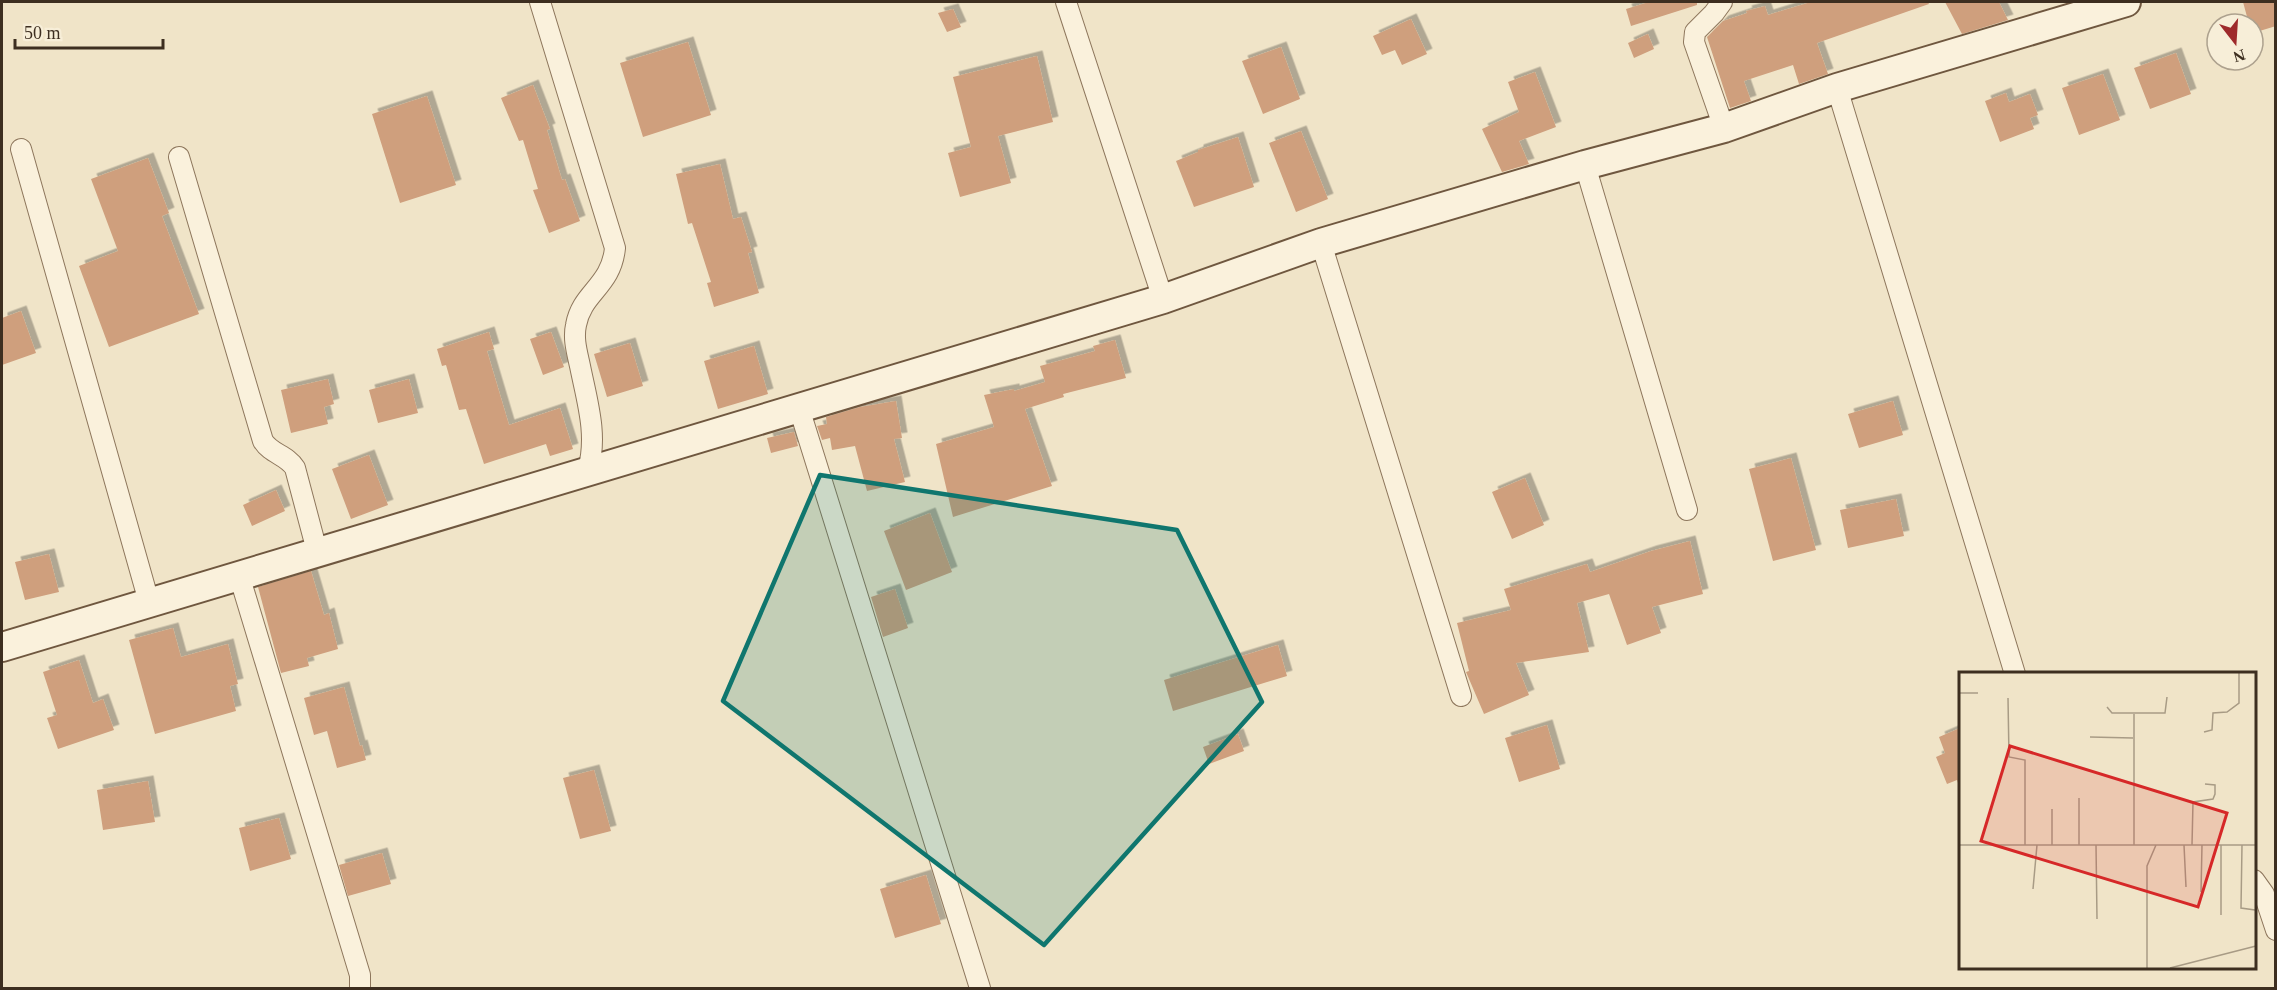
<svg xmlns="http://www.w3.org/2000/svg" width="2277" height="990" font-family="Georgia,serif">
	<defs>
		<filter id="shadow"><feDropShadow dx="5.5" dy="-5.5" stdDeviation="0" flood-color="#0004"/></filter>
	</defs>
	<rect width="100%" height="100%" fill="#f0e4c8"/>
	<path fill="#cf9f7d" filter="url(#shadow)" d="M1649,2h48v3l-66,21 -5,-17z
		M1811,2h117l1,2 -112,39 11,31 -29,10 -6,-19 -49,16 7,20 -21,7 -23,-71 16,-16 24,-8 -1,-2 19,-5 3,9z
		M1945,2h54l9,18 -46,14z
		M2243,2h33v24l-23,7v-9h-4z
		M953,9l8,18 -14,5 -9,-19z
		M1411,19l16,35 -25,11 -7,-15 -13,5 -9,-19z
		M1648,34l6,15 -20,9 -6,-15z
		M688,42l23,73 -68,22 -23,-74z
		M1281,47l19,52 -37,15 -21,-53z
		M2176,53l15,41 -41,15 -16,-41z
		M1037,56l16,66 -55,14 13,47 -51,14 -12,-44 23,-6 -18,-70z
		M1535,72l21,55 -37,14 10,23 -27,8 -20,-43 37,-17 -11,-30z
		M2103,74l17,46 -41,15 -17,-47z
		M533,85l17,44 -3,1 15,50 3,-1 15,42 -31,12 -16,-43 5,-1 -15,-49 -4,1 -18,-43z
		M2006,93l3,9 21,-8 8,21 -8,3 4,11 -34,13 -15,-41z
		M427,96l29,89 -56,18 -28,-89z
		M1301,131l27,68 -32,13 -27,-69z
		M1238,137l16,50 -60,20 -18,-46 22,-9v-2z
		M148,158l21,55 -7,3 37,98 -90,33 -30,-81 39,-15 -27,-72z
		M720,164l13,55 8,-2 11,35 -4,1 11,40 -45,14 -7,-24 4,-1 -19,-59 -4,1 -12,-50z
		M21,311l15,42 -34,12v-47z
		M489,332l5,17 -7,2 22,74 51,-17 13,41 -23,7 -4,-12 -62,20 -18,-55 -7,1 -13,-45 -4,1 -5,-17z
		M551,332l13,35 -21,8 -13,-36z
		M1115,340l11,38 -63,16 1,3 -39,12 27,77 -99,31 -17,-73 58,-17 -10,-32 30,-6v2l31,-9 -5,-16 55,-15 -2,-5z
		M630,343l13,43 -36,11 -13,-43z
		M754,346l14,48 -50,15 -14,-48z
		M328,379l6,25 -10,3 4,17 -37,9 -10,-43z
		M409,379l9,34 -40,10 -9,-33z
		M896,401l6,37 -8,1 11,43 -38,9 -12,-45 -23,4 -2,-12 -8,2 -5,-14 10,-2 -1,-7 34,-10z
		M1893,401l10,34 -44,13 -11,-34z
		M794,432l4,14 -27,7 -4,-15z
		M369,455l19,50 -37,14 -19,-50z
		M1791,458l25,92 -43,11 -24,-92z
		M1525,478l19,47 -32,14 -20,-47z
		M276,490l9,21 -33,15 -9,-21z
		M1896,499l8,37 -56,12 -8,-38z
		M930,513l22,59 -46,18 -22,-59z
		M1690,541l13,53 -51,13 9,26 -34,12 -18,-51 -32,9 12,49 -73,11 13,32 -45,19 -18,-42 3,-1 -12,-48 54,-13 -7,-21 83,-25 3,8 61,-21z
		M49,554l10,38 -34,8 -10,-38z
		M311,571l13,44 5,-2 9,36 -31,9 2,8 -28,7 -23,-86z
		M895,589l13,39 -25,9 -12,-40z
		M173,628l8,29 47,-13 10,40 -8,2 6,25 -81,23 -26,-94z
		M1278,645l9,31 -114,35 -9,-31z
		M79,660l14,43 10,-4 11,31 -56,19 -11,-31 10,-3 -14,-43z
		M344,687l16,59 2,-1 4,15 -29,8 -10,-37 -13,4 -10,-37z
		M1547,725l13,44 -41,13 -14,-44z
		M1960,728v61l-3,-9 -10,4 -11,-27 9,-4 -6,-16z
		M1238,734l6,17 -35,13 -6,-17z
		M594,770l17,61 -31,8 -17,-61z
		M148,781l7,41 -52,8 -6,-40z
		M279,818l12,41 -41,12 -11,-43z
		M382,853l9,31 -43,12 -9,-31z
		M926,875l15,49 -46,14 -15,-49z"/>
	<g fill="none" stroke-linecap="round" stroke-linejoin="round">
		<g stroke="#8d765c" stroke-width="22">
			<path id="street" d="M540,2l75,246c-4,39 -33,44 -39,77 -3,14 1,27 4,41 7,35 18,69 8,104
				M1066,2l97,297
				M1722,2l-8,11 -19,19 -1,10 30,86
				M1837,88l178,586
				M21,149l128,453
				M179,157l84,284c8,13 24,14 32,27l22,83
				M1585,165l102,345
				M1321,243l140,453
				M799,408l181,580
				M239,575l121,400v13
				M2254,880l10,14 12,36"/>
		</g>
		<g stroke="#6f573f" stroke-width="32">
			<path id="secondary" d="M2,647l1161,-348 158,-56 264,-78 139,-37 113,-40 289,-86"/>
		</g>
		<use href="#street" stroke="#faf1dc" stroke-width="20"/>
		<use href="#secondary" stroke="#faf1dc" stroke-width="28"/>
	</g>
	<path fill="#0f766e" fill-opacity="0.2" stroke="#0f766e" stroke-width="4.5" stroke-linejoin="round" d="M820,475l357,55 85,172 -218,243 -321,-244z"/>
	<g transform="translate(1959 672)">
		<rect width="297" height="297" fill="#f0e4c8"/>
		<path fill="none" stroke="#a89b85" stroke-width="1.5" d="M0,21h19M49,26l1,59 16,3v85M148,35l5,6h53l2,-16M175,42v131M245,60l8,-2 1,-17 14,-1 12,-9v-30M131,65l43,1M120,126v47M0,173h297M93,173v-36M137,173l1,74M225,173l2,42M233,173l1,-43 20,-3 2,-5v-9l-10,-1M283,173l-1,63 14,2M74,217l4,-44M242,220l1,-47M262,243v-70M188,296v-102l9,-21M211,296l86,-22"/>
		<path fill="#d62828" fill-opacity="0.15" stroke="#d62828" stroke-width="3" d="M51,74l217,67 -29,94 -217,-66z"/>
		<rect width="297" height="297" fill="none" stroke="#3d2e20" stroke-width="3"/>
	</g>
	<rect width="2277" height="990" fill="none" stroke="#3d2e20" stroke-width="6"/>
	<g transform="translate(2235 42) rotate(163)"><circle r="28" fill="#f7eed8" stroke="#ada18e" stroke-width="1.5"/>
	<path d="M0-4.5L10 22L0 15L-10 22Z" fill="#9e2a2b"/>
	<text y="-9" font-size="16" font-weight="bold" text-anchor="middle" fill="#3d2e20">N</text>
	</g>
	<path d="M15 39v9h148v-9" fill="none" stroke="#3d2e20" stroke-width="3"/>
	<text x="24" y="39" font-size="18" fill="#3d2e20" stroke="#f7eed8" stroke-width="4.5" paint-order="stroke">50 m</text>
</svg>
